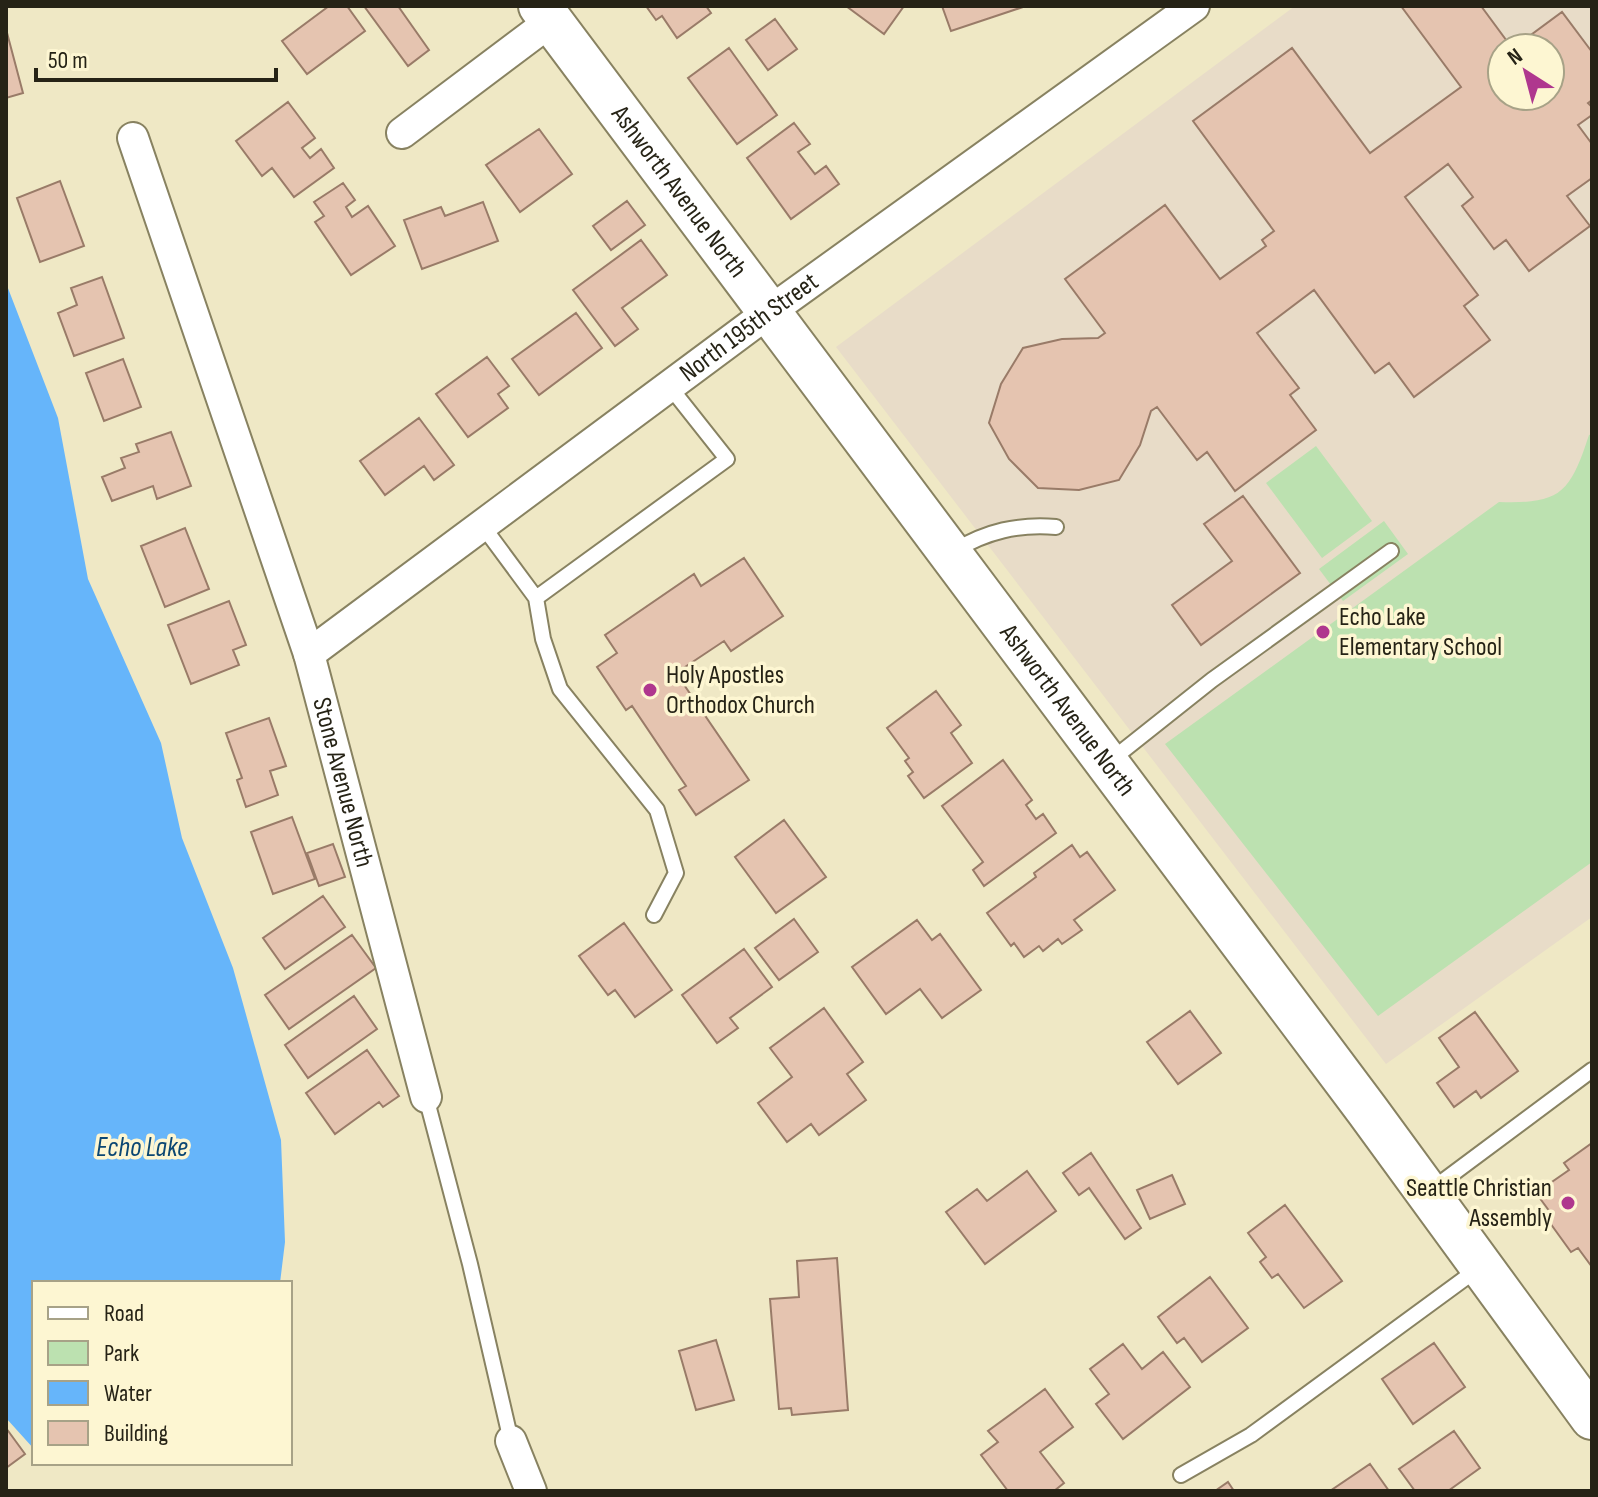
<svg xmlns="http://www.w3.org/2000/svg" width="1598" height="1497" font-family="'Sofia Sans Condensed',sans-serif">
	<rect width="100%" height="100%" fill="#efe8c5"/>
	<path fill="#e8dcc8" fill-rule="evenodd" d="M1295,6h297v911l-206,147 -550,-717zM1502,48h48v48h-48z"/>
	<path fill="#bce1b0" d="M1592,434v428l-214,154 -213,-272 334,-242c62,2 71,-9 90,-67z
		M1316,446l56,75 -50,37 -56,-75z
		M1384,521l24,33 -65,47 -24,-32z"/>
	<path fill="#66b5fa" d="M6,283l52,135 30,161 73,164 21,95 51,130 48,172 4,102 -5,41h-246v166l-28,-31z"/>
	<path fill="#e5c4b0" stroke="#997b68" stroke-width="2" d="M329,6h18l18,25 -58,43 -25,-33z
		M364,6h34l31,44 -21,16z
		M646,6h60l5,7 -34,25 -15,-22 -6,4z
		M846,6h58l-20,28z
		M942,6h84l-75,25z
		M1401,6h80l31,42h-10v48h48v-48h-37l49,-36 30,40v48l-4,3 4,4v8l-14,10 14,19v34l-25,18 23,30 -61,45 -23,-31 -12,9 -32,-43 11,-9 -25,-33 -43,33 73,98 -14,11 26,34 -76,57 -25,-34 -14,10 -61,-83 -57,43 42,55 -9,7 26,35 -81,61 -28,-39 -10,8 -40,-53 -6,4 -11,34 -21,35 -40,10 -41,-2 -29,-29 -20,-36 12,-39 22,-36 39,-9 36,-1 7,-5 -40,-54 100,-74 55,74 46,-33 -4,-6 12,-9 -81,-110 99,-73 78,105 91,-66z
		M775,19l22,30 -29,21 -22,-30z
		M6,29l17,64 -17,5z
		M729,48l48,67 -40,29 -49,-66z
		M288,102l27,36 -13,10 8,10 11,-9 13,19 -40,29 -22,-29 -10,8 -26,-35z
		M794,123l16,21 -12,8 17,22 11,-8 13,18 -48,35 -44,-61z
		M539,129l33,45 -52,38 -34,-47z
		M60,181l24,65 -44,16 -23,-64z
		M343,183l12,17 -9,7 6,10 16,-11 27,40 -44,29 -36,-53 9,-6 -10,-14z
		M627,201l18,24 -34,25 -18,-24z
		M483,202l15,39 -76,28 -18,-49 37,-13 4,9z
		M641,240l26,35 -45,33 16,21 -23,17 -42,-56z
		M102,277l22,61 -50,18 -16,-43 19,-8 -6,-17z
		M576,313l26,35 -63,47 -27,-36z
		M487,357l22,29 -11,8 10,14 -40,29 -32,-43z
		M123,359l18,48 -37,14 -18,-48z
		M419,418l35,47 -20,15 -10,-14 -39,29 -25,-34z
		M171,432l20,54 -34,13 -4,-13 -41,15 -10,-24 23,-9 -4,-10 18,-6 -3,-8z
		M1243,496l57,77 -99,72 -29,-40 60,-44 -28,-37z
		M185,528l24,61 -44,18 -24,-61z
		M744,558l39,58 -52,35 -7,-10 -48,32 73,107 -53,35 -17,-25 7,-4 -54,-80 -6,4 -29,-43 20,-14 -12,-18 89,-61 7,12z
		M229,601l17,44 -13,5 6,15 -48,19 -23,-59z
		M936,691l25,34 -10,8 21,30 -48,35 -16,-22 5,-4 -8,-11 4,-3 -22,-30z
		M269,718l17,48 -16,5 8,24 -32,12 -9,-27 5,-2 -16,-45z
		M1003,760l29,40 -6,5 10,14 7,-5 13,19 -72,53 -11,-16 10,-8 -41,-56z
		M292,817l23,62 -42,15 -22,-62z
		M784,820l42,57 -50,36 -41,-56z
		M333,844l12,33 -26,9 -12,-33z
		M1072,845l8,12 7,-5 28,38 -41,30 8,10 -20,14 -4,-5 -15,12 -4,-5 -15,11 -10,-14 -3,3 -24,-33 49,-36 -2,-4z
		M323,896l22,31 -60,42 -22,-31z
		M794,919l24,33 -39,28 -24,-32z
		M917,920l15,20 8,-6 41,56 -39,28 -22,-29 -34,25 -34,-47z
		M624,923l48,67 -37,27 -20,-27 -7,5 -29,-39z
		M352,935l24,33 -87,61 -24,-34z
		M744,949l28,38 -42,31 8,10 -21,15 -35,-48z
		M354,996l23,33 -69,49 -23,-33z
		M824,1008l39,54 -16,12 19,26 -47,35 -8,-11 -24,18 -29,-39 34,-26 -22,-29z
		M1190,1011l31,42 -43,31 -31,-42z
		M1475,1012l43,59 -37,27 -5,-7 -22,16 -17,-24 22,-16 -20,-29z
		M367,1050l32,46 -16,11 -4,-5 -44,32 -29,-41z
		M1592,1143v124l-14,-19 -7,4 -26,-36 5,-4 -14,-19 33,-23 -5,-7z
		M1091,1153l50,75 -16,11 -36,-51 -10,7 -16,-22z
		M1027,1171l29,40 -71,53 -39,-52 31,-23 10,12z
		M1172,1175l13,29 -35,15 -13,-29z
		M1285,1205l57,76 -38,27 -26,-34 -6,4 -12,-16 6,-5 -18,-24z
		M837,1258l11,152 -56,5 -1,-7 -12,1 -9,-110 29,-2 -2,-36z
		M1210,1277l38,51 -46,34 -18,-24 -7,5 -19,-26z
		M716,1340l18,60 -38,10 -17,-59z
		M1434,1343l31,44 -52,37 -31,-45z
		M1123,1344l19,25 21,-17 27,35 -67,52 -27,-35 13,-10 -19,-25z
		M1045,1389l28,38 -33,25 24,31 -10,8h-46l-27,-36 17,-13 -10,-11z
		M6,1428l19,26 -19,14z
		M1454,1431l26,37 -32,23h-33l-16,-22z
		M1370,1464l19,27h-59z
		M1228,1482l6,9h-19z"/>
	<g fill="none" stroke-linecap="round" stroke-linejoin="round">
		<g stroke="#888261" stroke-width="18">
			<path id="lane" d="M482,525l54,73
				M954,551c33,-20 64,-27 102,-24
				M1110,761l102,-81 179,-129
				M654,915l22,-42 -19,-63 -97,-121 -17,-50 -7,-41 191,-139 -57,-72
				M426,1097l44,167 41,177
				M1431,1190l161,-120
				M1181,1475l70,-40 228,-167"/>
		</g>
		<g stroke="#888261" stroke-width="34">
			<g id="street">
				<path d="M402,133l149,-112"/>
				<path id="s1" d="M133,138l176,516 117,443"/>
				<path id="s2" d="M309,654l460,-342 425,-306"/>
				<path d="M511,1441l20,50"/>
			</g>
		</g>
		<g stroke="#888261" stroke-width="46">
			<g id="secondary">
				<path id="s3" d="M540,6l827,1104 225,308"/>
			</g>
		</g>
		<use href="#lane" stroke="#fff" stroke-width="14"/>
		<use href="#street" stroke="#fff" stroke-width="30"/>
		<use href="#secondary" stroke="#fff" stroke-width="42"/>
	</g>
	<g fill="#af378e" stroke="#fdf6d2" stroke-width="3">
		<circle cx="1323" cy="632" r="8"/>
		<circle cx="650" cy="690" r="8"/>
		<circle cx="1568" cy="1203" r="8"/>
	</g>
	<g text-anchor="middle" dominant-baseline="central" stroke-width="7" stroke-linejoin="round" paint-order="stroke">
		<g font-size="26" fill="#262316" stroke="#fdf6d2">
			<text stroke="none"><textPath href="#s3" startOffset="232">Ashworth Avenue North</textPath></text>
			<text stroke="none"><textPath href="#s2" startOffset="548">North 195th Street</textPath></text>
			<text stroke="none"><textPath href="#s3" startOffset="880">Ashworth Avenue North</textPath></text>
			<text stroke="none"><textPath href="#s1" startOffset="678">Stone Avenue North</textPath></text>
		</g>
		<g font-size="26" fill="#262316" stroke="#fdf6d2" text-anchor="start">
			<text x="1339" y="617">Echo Lake<tspan x="1339" dy="30">Elementary School</tspan></text>
			<text x="666" y="675">Holy Apostles<tspan x="666" dy="30">Orthodox Church</tspan></text>
			<text x="1552" y="1188" text-anchor="end">Seattle Christian<tspan x="1552" dy="30">Assembly</tspan></text>
		</g>
		<g font-size="28" font-style="italic" fill="#0b4773" stroke="#fdf6d2">
			<text x="142" y="1147">Echo Lake</text>
		</g>
	</g>
	<rect width="1598" height="1497" fill="none" stroke="#262316" stroke-width="16"/>
	<rect x="32" y="1281" width="260" height="184" fill="#fdf6d2" stroke="#a7a287" stroke-width="2"/>
	<rect x="48" y="1307" width="40" height="12" fill="#ffffff" stroke="#a7a287" stroke-width="2"/>
	<text x="104" y="1321" font-size="24" fill="#262316">Road</text>
	<rect x="48" y="1341" width="40" height="24" fill="#bce1b0" stroke="#a7a287" stroke-width="2"/>
	<text x="104" y="1361" font-size="24" fill="#262316">Park</text>
	<rect x="48" y="1381" width="40" height="24" fill="#66b5fa" stroke="#a7a287" stroke-width="2"/>
	<text x="104" y="1401" font-size="24" fill="#262316">Water</text>
	<rect x="48" y="1421" width="40" height="24" fill="#e5c4b0" stroke="#a7a287" stroke-width="2"/>
	<text x="104" y="1441" font-size="24" fill="#262316">Building</text>
	<g transform="translate(1526 72) rotate(324)"><circle r="38" fill="#fdf6d2" stroke="#a7a287" stroke-width="2"/>
	<path d="M0-6L14 30L0 20L-14 30Z" fill="#af378e"/>
	<text y="-12" font-size="22" font-weight="bold" text-anchor="middle" fill="#262316">N</text>
	</g>
	<path d="M36 68v12h240v-12" fill="none" stroke="#262316" stroke-width="4"/>
	<text x="48" y="68" font-size="24" fill="#262316" stroke="#fdf6d2" stroke-width="6" paint-order="stroke">50 m</text>
</svg>
